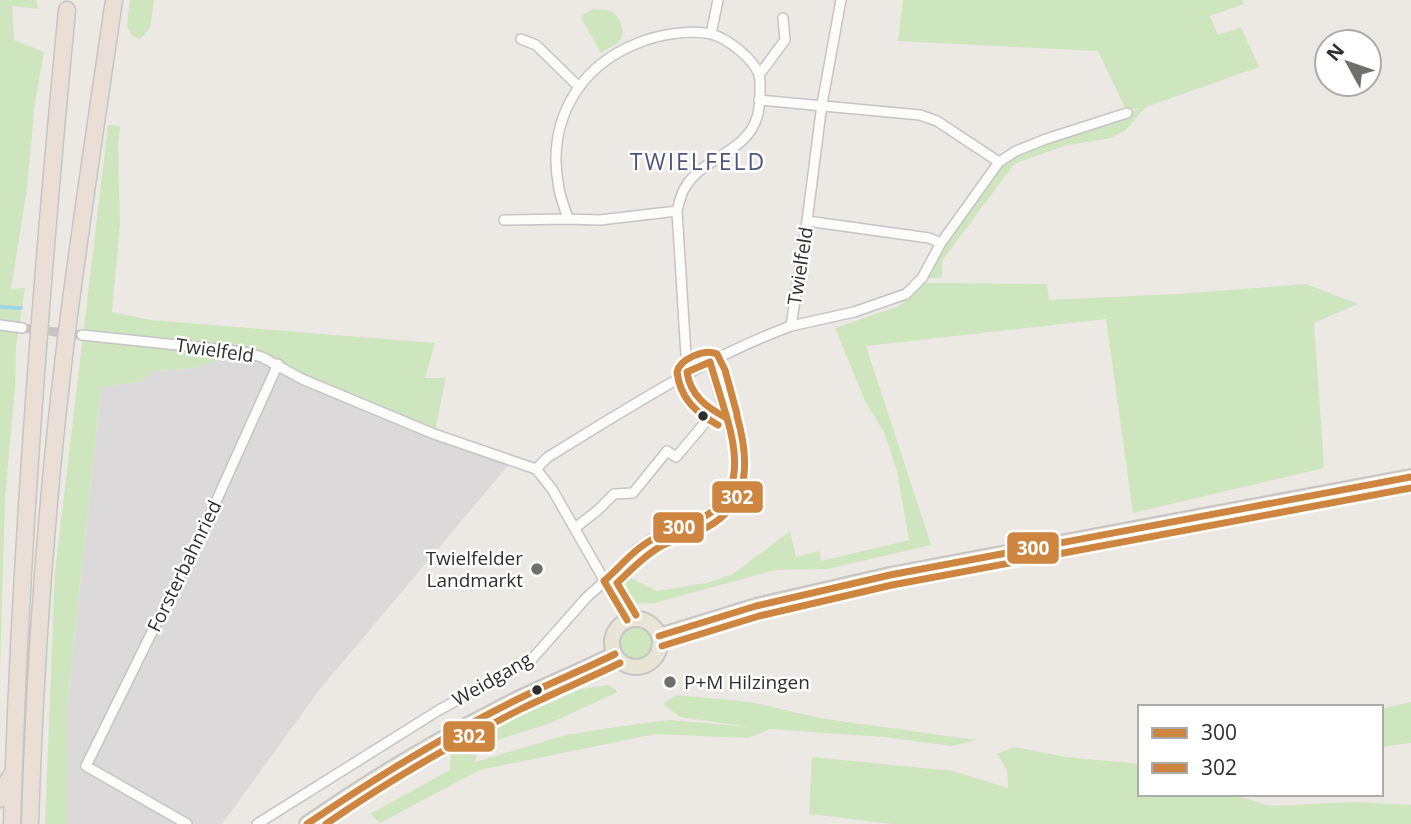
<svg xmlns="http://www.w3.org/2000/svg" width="1411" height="824" font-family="'Open Sans',sans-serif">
	<rect width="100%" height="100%" fill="#ece8e4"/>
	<path fill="#dcd9db" d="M244,352l267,110 -191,227 -98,135h-155v-117l34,-320 38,-5 14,-11 38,-2z"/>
	<path fill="#cee6be" d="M0,0h36l2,9 -26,-3 2,34 30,12 -9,50 -8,87 -16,100 14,-1 -9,59 -1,40 -10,111 -5,175z
		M130,0h24l-4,28 -10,11 -9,-4 -4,-11z
		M903,0h339l2,4 -34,12 8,19 23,-8 18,40 -113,40 -21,24 -15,7 -46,8 -50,18 -72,97v17h-20l77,-116 17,-11 125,-43 -15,2 -28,-59 -200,-10z
		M593,9c5,1 12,0 17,2 10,3 16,21 10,29 -4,6 -13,8 -19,13l-20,-35 4,-5z
		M108,125l12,1 -2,18 2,80 -8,88 38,8 285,23 -10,35h21l-12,56 -190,-82 -53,17 -38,2 -14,11 -38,5 -34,320v117h-22l10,-252z
		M924,283l123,1 2,16 128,-6 129,-10 52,20 -44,19 10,145 -191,45 -27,-194 -240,27 65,199 -103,24 -53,1 -120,33 -32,1 -8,-16 8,-14 34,17 49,-8 27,-9 57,-43 6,26 24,-6 1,10 88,-21 -12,-69 -13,-39 -18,-29 -31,-75 64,-22z
		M618 644a18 18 0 1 1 36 0a18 18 0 1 1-36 0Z
		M609,685l9,7 -70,32 -70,22 -3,16 91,-27 50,-8 53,-7 81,7 -70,-10 -17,-13 13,-9 75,7 68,16 157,22 -24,6 -69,-9 -113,-8 -22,9 -93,-4 -175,36 -100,53 -10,-9 80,-44 1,-23 130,-58z
		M1411,702v41l-30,4v-38z
		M1014,747l52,10 74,7v30h92l38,12 86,-4 55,3v19h-519l-83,-10 3,-57 141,14 55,17 -1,-18 -10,-16z"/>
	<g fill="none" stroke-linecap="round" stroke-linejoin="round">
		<path stroke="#99d6ec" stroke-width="3.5" d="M0,307l21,1"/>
		<path stroke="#c6c3c0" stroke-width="9" stroke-dasharray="9 4.5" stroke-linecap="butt" d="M22,328l60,7"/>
		<g stroke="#c5c4c5" stroke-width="12">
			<path id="street" d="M711,34l7,-34
				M521,39l15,6 42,41
				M759,75l26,-35 -2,-22
				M759,100l161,15 17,6 62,41
				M677,211c2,-8 4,-18 9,-25 18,-29 61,-34 71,-69 3,-7 4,-35 2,-42 -5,-16 -32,-37 -48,-41 -21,-5 -54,1 -73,9 -61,24 -92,80 -79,146 2,10 6,20 9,30l32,1 77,-9 10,161
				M504,220l64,-1
				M807,221l122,17 12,5
				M0,325l22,3
				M791,326l63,-14 52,-18 16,-16 19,-35 58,-81 17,-11 30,-12 81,-26
				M82,335l162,17 18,5 40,22 132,55 102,35 16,20 75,131
				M536,469l12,-12c79,-48 156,-99 243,-131l16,-105 15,-117 19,-104
				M575,528l23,-18 16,-16 19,-1 34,-42 9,6 38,-45
				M187,824l-101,-58 128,-260 64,-142
				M257,824l182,-114 93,-51 55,-62 37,-33 13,-15 18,-12 49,-20 16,-12 11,-16 5,-17v-21l-26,-89"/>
		</g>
		<g stroke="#c6c5c4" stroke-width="18">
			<path id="primary" d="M612 643a24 24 0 1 1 48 0a24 24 0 1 1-48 0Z
				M659,636l97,-30 134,-31 521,-98
				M307,824c63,-44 128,-83 197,-118 36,-19 74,-33 111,-52"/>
		</g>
		<g stroke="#c6c5c4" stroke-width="19">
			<path id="highway" d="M0,799l2,-9 11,-17
				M12,824c8,-272 29,-543 55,-814
				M30,824c5,-164 17,-330 37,-493 14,-110 31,-221 47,-331"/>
		</g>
		<use href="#street" stroke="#fcfcfb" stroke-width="9"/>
		<use href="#primary" stroke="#e8e4d6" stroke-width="14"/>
		<use href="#highway" stroke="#eadfd6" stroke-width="16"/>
		<g stroke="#fff" stroke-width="12">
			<path id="bus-1" d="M710,362l17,56c-20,-10 -37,-23 -40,-46z
				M627,620l-23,-39c16,-14 30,-32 49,-42 14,-9 30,-12 45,-19 44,-21 41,-61 29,-102
				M659,636l97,-30 134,-31 521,-98
				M307,824c68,-46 138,-89 211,-125 32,-16 65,-29 97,-45"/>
		</g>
		<g stroke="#fff" stroke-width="12">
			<path id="bus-2" d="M718,425c-22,-12 -38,-27 -41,-53 3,-13 28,-24 40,-18l8,16 12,44
				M636,615l-19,-32c13,-12 26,-26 41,-35 14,-9 31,-11 46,-19 47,-24 46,-67 33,-113
				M662,646l97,-30 133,-31 519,-97
				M326,824c62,-43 128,-81 195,-115 33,-16 66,-30 99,-46"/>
		</g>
		<use href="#bus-1" stroke="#cd853f" stroke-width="7"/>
		<use href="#bus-2" stroke="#cd853f" stroke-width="7"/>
	</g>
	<g fill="#2e2e2e" stroke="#fff" stroke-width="2.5">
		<circle cx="703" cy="416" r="6"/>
		<circle cx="537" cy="690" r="6"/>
	</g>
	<g fill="#706f6e" stroke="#fff" stroke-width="2.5">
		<circle cx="537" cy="569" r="7"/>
		<circle cx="670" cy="682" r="7"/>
	</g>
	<g text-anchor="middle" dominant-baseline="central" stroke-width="5" stroke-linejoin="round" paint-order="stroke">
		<g font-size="19" fill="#2e2e2e" stroke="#fff">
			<text transform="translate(800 266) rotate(-81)">Twielfeld</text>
			<text transform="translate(215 350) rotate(8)">Twielfeld</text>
			<text transform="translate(184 566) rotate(-64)">Forsterbahnried</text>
			<text transform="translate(492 679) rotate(-30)">Weidgang</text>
		</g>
		<g font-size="19" fill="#2e2e2e" stroke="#fff" text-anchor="end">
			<text x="523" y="558">Twielfelder<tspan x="523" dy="22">Landmarkt</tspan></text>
			<text x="684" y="682" text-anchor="start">P+M Hilzingen</text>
		</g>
		<g font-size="23" letter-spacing="2" fill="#4d5680" stroke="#fff">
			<text x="698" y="161">TWIELFELD</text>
		</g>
	</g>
	<g stroke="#fff" stroke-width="2.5">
		<rect x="711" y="480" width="53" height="34" rx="7" fill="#cd853f"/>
		<rect x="652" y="511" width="53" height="33" rx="7" fill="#cd853f"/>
		<rect x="1006" y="531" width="54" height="34" rx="7" fill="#cd853f"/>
		<rect x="442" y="720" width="54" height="33" rx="7" fill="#cd853f"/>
	</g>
	<g font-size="19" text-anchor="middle" font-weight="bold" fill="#fff">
		<text x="737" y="504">302</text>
		<text x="679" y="534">300</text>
		<text x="1033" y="555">300</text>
		<text x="469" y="743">302</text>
	</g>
	<rect x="1138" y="705" width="245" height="91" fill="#ffffff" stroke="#ababab" stroke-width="2"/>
	<rect x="1152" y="728" width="35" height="10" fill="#cd853f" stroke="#ababab" stroke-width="2"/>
	<text x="1201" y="740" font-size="21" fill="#2e2e2e">300</text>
	<rect x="1152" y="763" width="35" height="10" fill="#cd853f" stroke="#ababab" stroke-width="2"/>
	<text x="1201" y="775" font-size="21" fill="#2e2e2e">302</text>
	<g transform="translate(1348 63) rotate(310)"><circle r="33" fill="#ffffff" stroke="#ababab" stroke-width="2"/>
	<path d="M0-5L12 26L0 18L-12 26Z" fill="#706f6e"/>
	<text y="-10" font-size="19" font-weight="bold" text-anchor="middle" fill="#2e2e2e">N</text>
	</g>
</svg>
